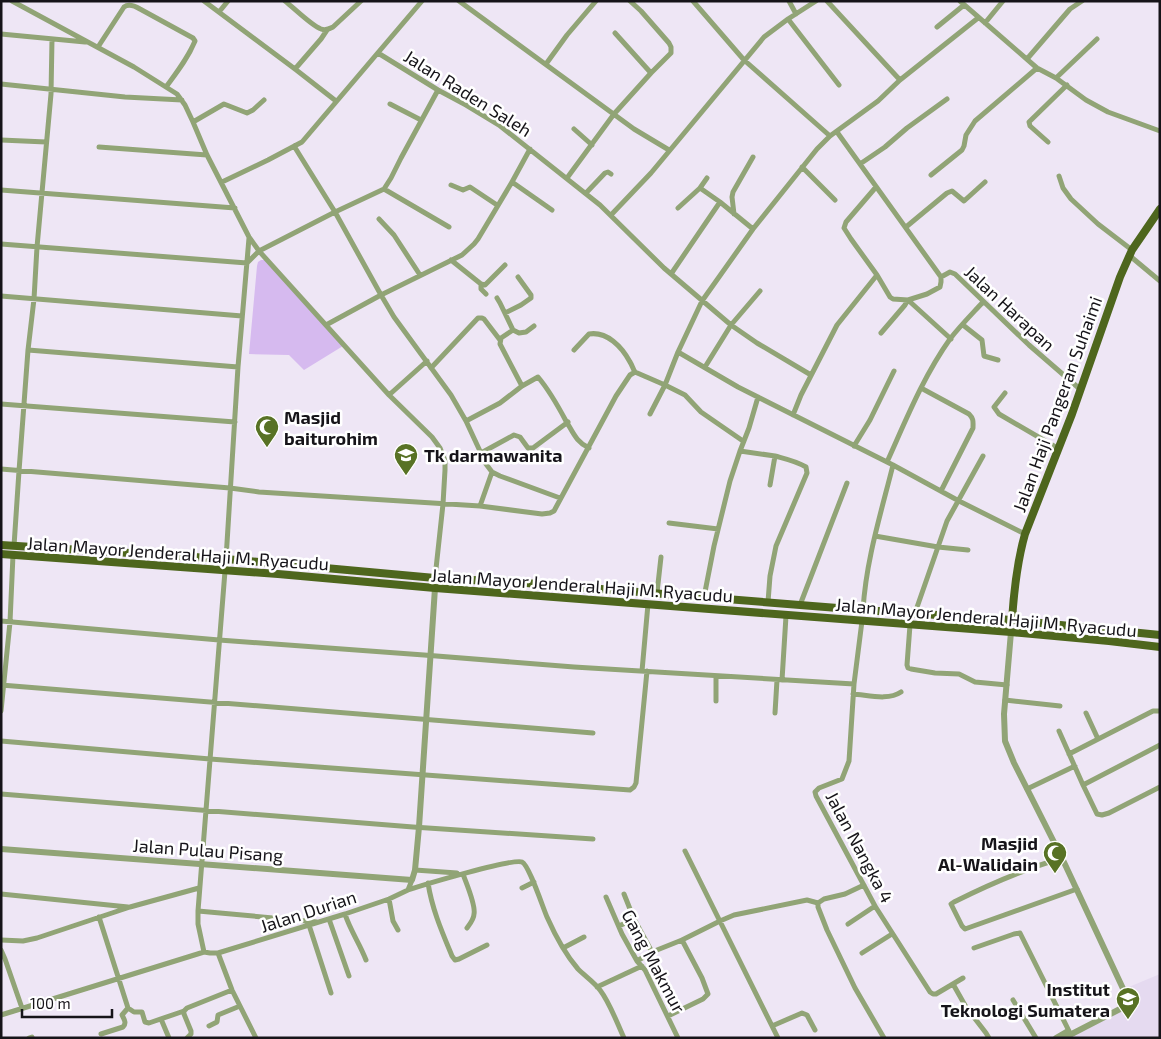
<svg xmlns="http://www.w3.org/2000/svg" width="1161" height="1039" font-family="'Exo 2',sans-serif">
	<rect width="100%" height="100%" fill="#eee6f5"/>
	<path fill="#e5daf0" d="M1160,974v64h-99l69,-36 -6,-13z"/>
	<path fill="#d6baef" d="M261,260h4l78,86 -39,24 -15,-15 -40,-1 8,-88 1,-4z"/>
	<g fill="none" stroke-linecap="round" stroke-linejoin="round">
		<path stroke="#91a476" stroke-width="5" d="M12,1l122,66 43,27 8,11 8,17 14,33 42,82 10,14 130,144 43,42 8,11 5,13v9l-2,34 -8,74
			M204,1l91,68 41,32
			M285,1c9,7 27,25 36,28 5,2 8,0 12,-2l28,-26
			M459,1l175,128 35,21
			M693,1l51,59 86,76
			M789,1l7,13
			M827,1l73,79
			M960,1l77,67 19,10 30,22 22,12 52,19
			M219,12l9,-11
			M788,19l51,66
			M985,23l18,-22
			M937,27l27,-22
			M615,33l36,40
			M1,34l84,8
			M98,47l26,-40c5,-4 11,-1 16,2l53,29 2,3c-7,17 -18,31 -29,46
			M378,53l60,37 28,15 33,20 101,80 64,63 67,57 26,18 54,32
			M1027,59l43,-50 12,-8
			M546,64l21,-29 29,-34
			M295,69l26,-30 6,-9
			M1056,78l41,-39
			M1,84l124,13 57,3
			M390,104l31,16
			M193,122l31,-18 23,9 6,-3 11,-10
			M574,129l18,16
			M837,132l104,145 9,-5 5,2 74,71 52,45
			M1,140l45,2
			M1048,142l-18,-16 -1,-4 38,-37
			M294,146l41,66 46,83 13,22 57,78 15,26 20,43 6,8 8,4 60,22
			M99,147l108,8
			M860,164l25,-17 22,-19 40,-29
			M802,167l33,33
			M931,175l31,-25 2,-4 2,-11 9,-14 62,-53
			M1059,176l4,12 8,11 27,25 34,26
			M567,178l47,-64 37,-41 20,-20v-6l-2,-4 -28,-32 -11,-10
			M707,178l-7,10 20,14
			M222,182l46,-22 34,-18 120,-141
			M512,182l40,28
			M451,185l12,5 7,-3 27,18
			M876,187l-30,35 -2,6 7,11 26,36
			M384,189l65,38
			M1,190l234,18
			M586,193l19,-20 3,-1 3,2
			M678,208l22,-20
			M734,214l-2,-17 1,-5 20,-35
			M611,215l40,-42 113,-136 24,-18 28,-18
			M379,219l15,16 26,40
			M906,227l41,-34 5,-2 12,10 21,-19
			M1,244l246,19 12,-12 76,-39 49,-23 7,-11 10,-20 37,-68
			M1130,256l30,25
			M451,260l30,24v5l5,5
			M671,274l49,-72 33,27
			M481,284l4,1 20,-20
			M1,296l241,20
			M497,298l3,5 13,27 -12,8 -1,6 22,42
			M505,313l16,-8 10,-7v-3l-13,-18
			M326,325l55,-30 81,-40 12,-11 4,-5 34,-57 18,-33
			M963,325l19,15 2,16 14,4
			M513,330l6,3 7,-1 8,-6
			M881,333l24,-28 3,-5 19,-6 13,-7 1,-5v-5
			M28,350l210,17
			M574,350l15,-16c18,-3 33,13 41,28 2,3 3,7 5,10
			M678,352l60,35 155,78 66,36 66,33
			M705,367l26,-42 29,-34
			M431,368l47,-50h4l2,1 16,21
			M921,388l48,26c5,5 4,8 4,14l-32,63
			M1005,393l-11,14 5,7 60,35
			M389,395l38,-34
			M1,404l234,18
			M650,414l15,-29 13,-33 24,-51 51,-72 64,-80 13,-13 48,-35 22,-21 78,-62
			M793,415l8,-20 36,-70 40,-50 13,22 3,2 15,1 43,39
			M466,421l34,-18 22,-17 16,-9c11,13 20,29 28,44 7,11 10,21 23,27
			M854,446l16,-26 24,-49
			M740,451l9,-23 9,-31
			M481,453l33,-18 6,2 8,11h5l35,-26
			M887,462c19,-42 36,-85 63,-123 10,-13 22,-25 33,-37
			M1,469l229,19 29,4 221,14 62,8 8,-1 4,-2 62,-115 14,-21 5,-3 30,13 20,10 16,17 42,29
			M480,506l12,-34
			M669,523l49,6
			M875,536l63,11 30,3
			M14,546l5,-75 9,-121 6,-51 3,-52 14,-153 1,-55
			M226,559l12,-192 11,-129
			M657,593l4,-36
			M704,597l10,-51 16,-65 10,-30 35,5 -5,29
			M768,602l2,-26 6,-30 31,-73 -1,-6c-10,-6 -20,-8 -31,-11
			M800,605l47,-122
			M863,610c3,-50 18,-97 30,-145
			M915,613l32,-92 36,-65
			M1,621l218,19 205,15 150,12 280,17
			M862,621l-8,63 -5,77 -7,18 -23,9 -4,4 1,4 59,110 55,86 3,2h3l27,-16
			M910,625l-3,40 1,3 3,1 24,4 24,1 16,8 32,3
			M642,671l6,-67
			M782,680l4,-64
			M1,685l592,48
			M853,694c15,1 35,7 48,-2
			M1005,700l55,6
			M716,701v-25
			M1,711l9,-89 3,-67
			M775,713l2,-33
			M1086,713l12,26
			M1059,731l24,54 14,29 5,1 7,-2 51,-26
			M1,741l209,18 420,31 4,-3 2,-4 11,-112
			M1069,754l84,-43h7
			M1083,785l77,-40
			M1027,789l48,-23
			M1,794l412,33 180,12
			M685,851l93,187
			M1062,858c-37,11 -74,27 -108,44l-3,2 11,22 3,3 112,-40
			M415,870l42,3
			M463,874c3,9 13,31 11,40 0,5 -4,10 -7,14
			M428,883c4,26 14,49 24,73l3,4 4,-1 28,-14
			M864,885l-19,9 -21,5 -6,4v4l9,23 28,58 29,50
			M522,888l12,-6
			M408,890c15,-5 105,-32 114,-28 7,3 21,46 25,55 8,18 18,37 31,52 7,7 16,13 22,21 10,13 17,33 24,48
			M1,894l127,13
			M624,894l10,25 18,33
			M606,897l16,37 15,27 8,9 33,68
			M389,899l4,22 5,9
			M198,911l119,11
			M345,914c5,16 15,30 21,46
			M99,917l29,91 -6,7c2,4 5,8 1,12l-22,7
			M329,919l20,57
			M848,924l27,-18
			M309,925l22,68
			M619,926l15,-7
			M1,940l22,1 14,-3 93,-31 69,-19
			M563,948l21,-11
			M974,948l40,-14 6,-1 49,98
			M1,950l4,9 17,49
			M204,952l-6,-28v-13l27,-340
			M204,952l6,1h8l127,-39 44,-15 19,-9 4,-10
			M218,953l14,37 24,48
			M862,953l30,-19
			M637,961l15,-9 30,-12 38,-19 14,-6 73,-15 11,3
			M953,984l13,23 20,26 3,5
			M597,987l45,-21
			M1013,1000l23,38
			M128,1008l6,4h8l3,10 4,1 35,-12 3,-3 45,-18
			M184,1011v3l7,17v3l-4,4
			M1,1015l203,-63
			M668,1016l35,-17 5,-5 -6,-16 -20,-38
			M161,1019l8,19
			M209,1026l8,-4 1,-7 22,-9
			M772,1026l30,-13 5,2 8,15
			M29,1038l3,-1"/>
		<path stroke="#91a476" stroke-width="6" d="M1011,632l-7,82 1,27 9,22 48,95 64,137 -2,9 -4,5 -56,29
			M1,849l411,31 3,-10 4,-43 16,-239
			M1056,1038l12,-7"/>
		<path stroke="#4e661d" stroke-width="8" d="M1,545l225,14 209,19 91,5 337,27 149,10 148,15
			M1,554l277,20 157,14 576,44 98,9 51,6
			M1012,620c2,-30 5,-58 13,-86l47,-120 48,-137 12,-27 28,-41"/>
	</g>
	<defs>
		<g id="mosque-pin" transform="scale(1.25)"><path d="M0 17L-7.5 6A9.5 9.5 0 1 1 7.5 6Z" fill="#587225" stroke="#fff"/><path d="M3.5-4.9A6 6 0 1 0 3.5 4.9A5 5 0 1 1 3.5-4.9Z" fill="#fff"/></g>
		<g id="school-pin" transform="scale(1.25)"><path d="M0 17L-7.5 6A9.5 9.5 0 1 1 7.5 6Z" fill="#587225" stroke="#fff"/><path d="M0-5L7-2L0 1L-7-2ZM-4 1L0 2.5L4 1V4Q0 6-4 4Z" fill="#fff"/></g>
		<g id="university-pin" transform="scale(1.25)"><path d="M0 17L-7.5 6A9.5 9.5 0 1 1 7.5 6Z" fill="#587225" stroke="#fff"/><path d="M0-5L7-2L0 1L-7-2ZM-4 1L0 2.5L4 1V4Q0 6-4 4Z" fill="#fff"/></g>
	</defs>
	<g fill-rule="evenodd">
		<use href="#mosque-pin" x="267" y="427"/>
		<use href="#school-pin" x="406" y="455"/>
		<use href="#mosque-pin" x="1055" y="853"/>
		<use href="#university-pin" x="1128" y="999"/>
	</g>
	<g text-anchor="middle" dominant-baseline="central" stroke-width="5" stroke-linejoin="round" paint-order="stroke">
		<g font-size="18" fill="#161419" stroke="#fff">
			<text transform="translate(468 93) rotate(32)">Jalan Raden Saleh</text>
			<text transform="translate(1010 308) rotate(43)">Jalan Harapan</text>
			<text transform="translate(1057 404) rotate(-70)">Jalan Haji Pangeran Suhaimi</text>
			<text transform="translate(178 553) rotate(4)">Jalan Mayor Jenderal Haji M. Ryacudu</text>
			<text transform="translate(582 585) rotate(4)">Jalan Mayor Jenderal Haji M. Ryacudu</text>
			<text transform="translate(986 617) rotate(5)">Jalan Mayor Jenderal Haji M. Ryacudu</text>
			<text transform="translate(860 847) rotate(62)">Jalan Nangka 4</text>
			<text transform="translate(208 850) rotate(4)">Jalan Pulau Pisang</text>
			<text transform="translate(308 911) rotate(-18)">Jalan Durian</text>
			<text transform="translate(654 961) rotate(62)">Gang Makmur</text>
		</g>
		<g font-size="18" font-weight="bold" fill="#161419" stroke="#fff" text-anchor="start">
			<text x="284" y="417">Masjid<tspan x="284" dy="21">baiturohim</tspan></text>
			<text x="424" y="455">Tk darmawanita</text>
			<text x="1038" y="843" text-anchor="end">Masjid<tspan x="1038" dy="21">Al-Walidain</tspan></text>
			<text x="1110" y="989" text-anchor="end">Institut<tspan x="1110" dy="21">Teknologi Sumatera</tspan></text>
		</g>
	</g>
	<rect width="1161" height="1039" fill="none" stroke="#161419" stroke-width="5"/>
	<path d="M22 1009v8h90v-8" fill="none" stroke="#161419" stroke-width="2.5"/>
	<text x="30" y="1009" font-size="15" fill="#161419" stroke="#ffffff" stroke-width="4" paint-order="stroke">100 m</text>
</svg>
